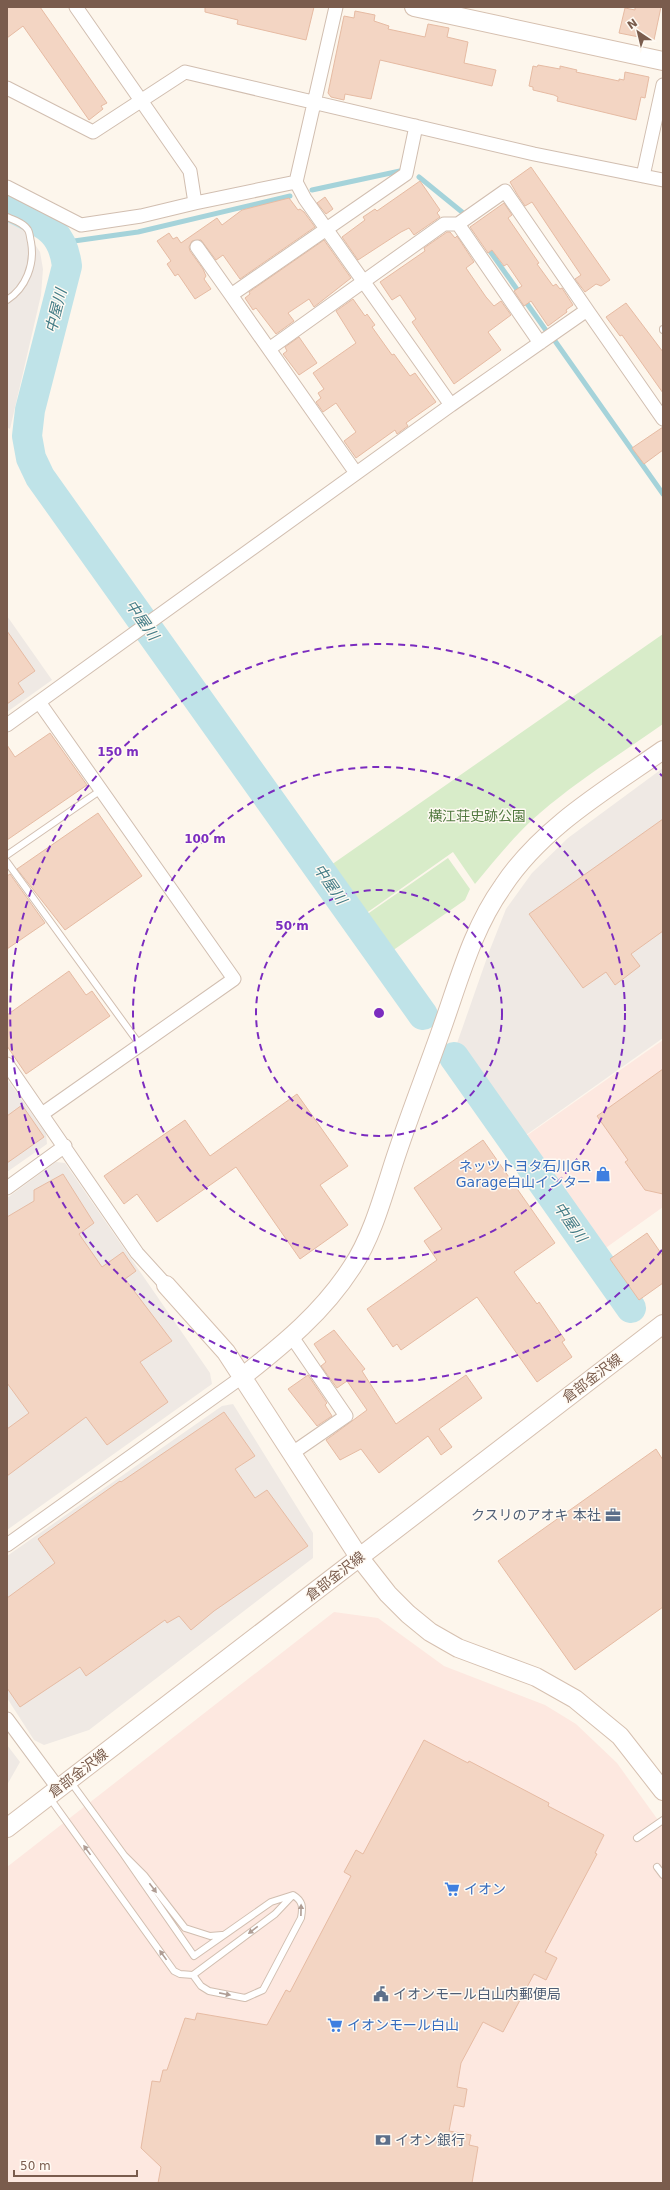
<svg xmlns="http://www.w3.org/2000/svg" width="670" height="2190" font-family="'DejaVu Sans','Noto Sans JP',sans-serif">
	<rect width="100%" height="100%" fill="#fdf6ec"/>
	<path fill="#fde8e0" d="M663,1040v167l-63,45 -81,-111z
		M334,1612l44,6 66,48 101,39 31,19 41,39 46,64v356h-656v-316z"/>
	<path fill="#efe9e4" d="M7,219l16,8 17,25 3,17 -2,26 -31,134 -3,-2z
		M7,616l45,64 -45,32z
		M663,768v270l-144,102 -64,-91 34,-97 17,-43 26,-36 36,-35z
		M7,1079l39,55 1,10 -40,28z
		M56,1162l9,1 145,210 2,11 -205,146v-332z
		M233,1404l80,129v25l-224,172 -45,15 -10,-5 -27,-42v-142l215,-150z
		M7,1745l13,17 -13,23z"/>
	<path fill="#d8ecc9" d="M663,634v90c-44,31 -91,60 -131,96 -21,20 -39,42 -57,64l-22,-32 -88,62 -34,-49z
		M448,858l22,31 -5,11 -73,51 -26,-36z"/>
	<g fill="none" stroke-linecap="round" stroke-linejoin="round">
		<path stroke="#a5d3da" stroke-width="5" d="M419,177l43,35
			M312,190l88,-19
			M60,240h5
			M74,241l64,-9 152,-36
			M487,247l58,82
			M555,341l108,153"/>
		<path stroke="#bfe3e8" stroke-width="30" d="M7,205c33,18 55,21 60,61l-37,144 -3,26 4,22 9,19 383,538
			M454,1057l177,251"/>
	</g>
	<path fill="#f3d5c3" stroke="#e6bba3" d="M7,7h33l67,96 -6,3 2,3 -14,11 -66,-94 -16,12z
		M205,7h109l-8,33 -69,-16 1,-4 -33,-8z
		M635,7h26l-7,33 -35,-7 6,-25 10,2z
		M355,11l20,4 -1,6 15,5 -1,3 37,8 3,-13 21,4 -2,9 21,5 -4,21 32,7 -4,16 -112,-26 -9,39 -26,-5 -1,6 -13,-3 -3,-4 16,-77 10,2z
		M538,65l22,4v-3l17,4 -1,2 43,9v-2l5,1 1,-8 24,5 -4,21 -4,-1 -5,23 -79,-19 1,-4 -4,-2 -21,-5v-3l-4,-1 4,-20 4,1z
		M531,167l79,113 -9,6 -5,-2 -11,8 -10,-13 6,-4 -29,-43 -20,-30 -7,4 -8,-12 -7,-12z
		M420,181l20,29 -3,3 3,4 -26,18 -5,-7 -8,4 -43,28 -16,-23 23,-17 -2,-3 12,-8 2,2z
		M325,197l8,12 -7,5 -9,-11z
		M289,198l9,12 2,-1 4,3 11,15 -75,52 -17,-24 -7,5 -15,-20 -9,1 -3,6 1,4 13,18 3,7 -2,3 7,10 -16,10 -17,-25 -3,2 -8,-12 4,-3 -14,-20 12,-8 4,6 4,-2 4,6 36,-25 5,7 20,-15z
		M504,203l8,12 -4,3 31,45 -2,1 16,22 3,-2 4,5 2,-1 11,17 -7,5 1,2 -19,14 -17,-25 -7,5 -10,-15 8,-5 -15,-22 -3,2 -12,-16 -4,3 -18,-26z
		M447,232h3l5,6 2,-2 17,26 -8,6 20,29 8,9 7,-5 10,14 -23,17 13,18 -47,34 -42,-62 4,-3 -16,-24 -8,5 -12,-18 45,-31 -1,-3z
		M324,240l27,38 -37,29 -5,-8 -21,14 6,8 -18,13 -20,-26 -3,2 -8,-12 5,-4 -1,-2z
		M353,299l12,17 2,-2 8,11 -3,2 20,28 2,-1 16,22 5,-3 21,29 -30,21 2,3 -11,8 -2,-4 -39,28 -12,-17 12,-9 -20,-29 -13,9 -7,-10 5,-4 -3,-5 6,-4 -11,-16 43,-30 -20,-32z
		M626,303l37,49v41l-41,-58 -2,1 -14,-19z
		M299,337l18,26 -18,12 -16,-21 4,-3 -2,-4z
		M663,427v23l-19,14 -12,-16z
		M7,631l28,40 -17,12 6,9 -17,12z
		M50,733l37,52 -80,55v-95l8,12z
		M98,813l44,63 -77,54 -48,-61z
		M663,819v112l-32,23 9,12 -25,19 -9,-13 -23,16 -54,-74z
		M10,874l35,49 -38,26v-73z
		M69,971l17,24 6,-4 18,25 -84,58 -19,-28v-31z
		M663,1069v125l-18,-4 -20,-28 3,-2 -31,-44z
		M297,1094l51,72 -28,19 28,40 -48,34 -64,-92 -79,55 -20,-28 -13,10 -20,-28 81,-56 25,36z
		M22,1105l22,32 -37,26v-47z
		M483,1140l72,103 -41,29 23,32 2,-2 26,38 -3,2 10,15 -35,25 -60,-85 -76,53 -4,-6 -4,3 -26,-38 70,-49 -13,-19 18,-12 -28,-41z
		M63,1174l31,49 -15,11 23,33 21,-15 13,19 -11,8 47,62 -32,21 28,40 -61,43 -21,-28 -79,59v-47l22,-16 -22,-30v-166l27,-16v-11z
		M647,1233l16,23v27l-24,17 -29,-41z
		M334,1330l31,39 -3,2 34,53 70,-49 16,23 -43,31 13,18 -11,8 -13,-19 -49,37 -18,-24 -21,11 -14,-20 41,-30 -20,-29 -10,7 -16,-22 5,-4 -12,-18z
		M308,1375l19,28 -2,2 7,11 -15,10 -29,-37z
		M224,1412l31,44 -20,13 20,29 12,-8 41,56 -94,65 -23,19 -12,-14 -12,7 -2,-3 -79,56 -6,-9 -60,40 -13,-19v-90l48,-35 -17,-24 82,-58 1,1z
		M656,1449l7,11v147l-88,63 -77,-109z
		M424,1740l44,23 1,-2 80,42 -1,3 56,29 -9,18 2,1 -52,98 12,6 -11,22 -12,-6 -31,58 -20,-10 -22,41 -4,24 10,2 -3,18 -10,-2 -5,26 22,4 -2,10 9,2 -6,36h-314l3,-16 -20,-19 11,-67 8,1 3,-12h4l18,-52 10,2 2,-7 70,12 19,-35 4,2 61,-116 -7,-4 12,-22 7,4z"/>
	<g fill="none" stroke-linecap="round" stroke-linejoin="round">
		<g stroke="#d1beb0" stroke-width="8">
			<path id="lane" d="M7,217c7,3 17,6 21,13 2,3 2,9 3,12 4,22 -5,46 -24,58
				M663,329v1
				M7,855l94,-65
				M7,862l133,183
				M70,1781l54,74 20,20 41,53 25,8 12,-1
				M49,1797l125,174 6,3 13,1 82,-61 17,-18
				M637,1838l26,-18
				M124,1855l70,101 77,-54 22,-7c10,6 10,12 8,23l-38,72 -18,8 -36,-7 -8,-5 -8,-11
				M657,1867l6,8"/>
		</g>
		<g stroke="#d1beb0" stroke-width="15">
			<path id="street" d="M7,88l86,44 92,-60 349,82 129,26
				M643,176l20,-91
				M7,187l74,38 60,-9 54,-13 -5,-32 -114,-164
				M195,203l101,-21
				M458,224l82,119
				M197,247l34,48
				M587,310l76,109
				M269,349l175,-125h14l47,-33 82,119 -136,95
				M356,473l-125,-178 175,-121 10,-48
				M39,702l195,277 -192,135
				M7,725l444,-320 -146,-206 -9,-17 40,-175
				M7,1064l130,189 29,32
				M7,1188l58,-42
				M291,1454l55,-38 -54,-79
				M7,1545l235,-168
				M7,1719l51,69"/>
		</g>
		<g stroke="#d6c0b0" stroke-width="20">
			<path id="secondary" d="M414,7l249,54
				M166,1285l60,67 133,205 29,37 20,20 22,18 28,16 78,29 39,22 45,37 43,55
				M242,1377c42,-33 81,-65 110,-110 20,-30 31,-71 42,-105 15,-46 33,-91 49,-137 17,-48 30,-97 60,-139 39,-59 103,-96 160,-136
				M7,1828l656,-504"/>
		</g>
		<use href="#lane" stroke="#fff" stroke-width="6"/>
		<use href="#street" stroke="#fff" stroke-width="13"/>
		<use href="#secondary" stroke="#fff" stroke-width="18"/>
	</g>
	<defs><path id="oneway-solid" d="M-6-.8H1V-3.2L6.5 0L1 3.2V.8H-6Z"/></defs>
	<g fill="#af9d94">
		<use href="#oneway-solid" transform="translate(87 1850) rotate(-126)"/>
		<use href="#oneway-solid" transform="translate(153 1888) rotate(53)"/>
		<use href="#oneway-solid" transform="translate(301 1910) rotate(-89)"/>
		<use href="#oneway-solid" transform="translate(253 1930) rotate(143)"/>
		<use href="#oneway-solid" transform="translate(163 1955) rotate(-126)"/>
		<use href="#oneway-solid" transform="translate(225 1994) rotate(11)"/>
	</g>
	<g fill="none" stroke="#7b2cbf" stroke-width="2" stroke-dasharray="7 5">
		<circle cx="379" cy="1013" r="123"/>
		<circle cx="379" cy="1013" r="246"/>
		<path d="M662 1250A369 369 0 1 1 662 776"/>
	</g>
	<defs>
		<g id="shop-bare" transform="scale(1.2)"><path d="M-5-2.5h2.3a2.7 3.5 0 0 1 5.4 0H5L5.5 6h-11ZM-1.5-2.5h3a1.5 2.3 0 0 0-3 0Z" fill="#3f7fe0" stroke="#fffaf3" stroke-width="2.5" paint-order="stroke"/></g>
		<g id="office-bare" transform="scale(1.2)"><path d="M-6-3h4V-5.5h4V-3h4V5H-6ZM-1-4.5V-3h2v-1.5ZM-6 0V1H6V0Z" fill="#5c6f8a" stroke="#fffaf3" stroke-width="2.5" paint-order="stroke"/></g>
		<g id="supermarket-bare" transform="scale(1.2)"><path d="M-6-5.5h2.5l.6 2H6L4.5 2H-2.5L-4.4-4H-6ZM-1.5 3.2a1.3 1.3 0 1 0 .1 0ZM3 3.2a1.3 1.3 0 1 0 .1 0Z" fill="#3f7fe0" stroke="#fffaf3" stroke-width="2.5" paint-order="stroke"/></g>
		<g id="civic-bare" transform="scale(1.2)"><path d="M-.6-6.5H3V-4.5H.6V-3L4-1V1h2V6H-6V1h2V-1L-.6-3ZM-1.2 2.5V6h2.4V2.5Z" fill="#5c6f8a" stroke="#fffaf3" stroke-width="2.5" paint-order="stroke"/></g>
		<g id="bank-bare" transform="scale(1.2)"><path d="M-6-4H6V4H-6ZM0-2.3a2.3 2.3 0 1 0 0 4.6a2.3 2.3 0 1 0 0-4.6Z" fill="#5c6f8a" stroke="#fffaf3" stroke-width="2.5" paint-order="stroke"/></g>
	</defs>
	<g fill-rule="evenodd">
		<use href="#shop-bare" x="603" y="1174"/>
		<use href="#office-bare" x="613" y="1515"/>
		<use href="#supermarket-bare" x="452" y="1889"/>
		<use href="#civic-bare" x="381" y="1994"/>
		<use href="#supermarket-bare" x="335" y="2025"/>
		<use href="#bank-bare" x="383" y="2140"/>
	</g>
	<g text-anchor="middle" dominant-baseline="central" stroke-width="3" stroke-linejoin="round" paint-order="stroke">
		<g font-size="14" fill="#537a41" stroke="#fffaf3">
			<text x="477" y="816">横江荘史跡公園</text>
		</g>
		<g font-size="14" fill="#366cbe" stroke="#fffaf3" text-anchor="start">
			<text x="591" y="1166" text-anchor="end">ネッツトヨタ石川GR<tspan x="591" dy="16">Garage白山インター</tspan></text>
			<text x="464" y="1889">イオン</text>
			<text x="347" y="2025">イオンモール白山</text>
		</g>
		<g font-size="14" fill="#7a5c4d" stroke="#fffaf3">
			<text transform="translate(592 1378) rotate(-37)">倉部金沢線</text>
			<text transform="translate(335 1576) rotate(-38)">倉部金沢線</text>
			<text transform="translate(78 1773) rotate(-37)">倉部金沢線</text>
		</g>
		<g font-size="14" fill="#4e5e75" stroke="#fffaf3" text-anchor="start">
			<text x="601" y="1515" text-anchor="end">クスリのアオキ 本社</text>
			<text x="393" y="1994">イオンモール白山内郵便局</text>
			<text x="395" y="2140">イオン銀行</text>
		</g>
		<g font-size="15" font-style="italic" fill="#437c86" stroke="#fffaf3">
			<text transform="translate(56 311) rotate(-76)">中屋川</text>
			<text transform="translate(142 620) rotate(55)">中屋川</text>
			<text transform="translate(330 884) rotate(55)">中屋川</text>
			<text transform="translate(570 1222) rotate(55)">中屋川</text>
		</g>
	</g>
	<circle cx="379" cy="1013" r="6" fill="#7b2cbf" stroke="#fffaf3" stroke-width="2"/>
	<g font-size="12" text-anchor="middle" font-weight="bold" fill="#7b2cbf" stroke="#fffaf3" stroke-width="3" stroke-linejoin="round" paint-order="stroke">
		<text x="118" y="756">150 m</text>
		<text x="205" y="843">100 m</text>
		<text x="292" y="930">50 m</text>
	</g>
	<rect width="670" height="2190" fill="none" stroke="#7a5c4d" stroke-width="16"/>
	<g transform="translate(638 32) rotate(325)" stroke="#fffaf3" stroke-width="3" paint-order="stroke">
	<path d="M0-3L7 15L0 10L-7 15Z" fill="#7a5c4d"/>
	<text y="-6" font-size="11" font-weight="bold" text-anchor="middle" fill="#7a5c4d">N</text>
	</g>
	<path d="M14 2170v6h123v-6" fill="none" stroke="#7a5c4d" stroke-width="2"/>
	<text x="20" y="2170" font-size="12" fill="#7a5c4d" stroke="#fffaf3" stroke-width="3" paint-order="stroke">50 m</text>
</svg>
